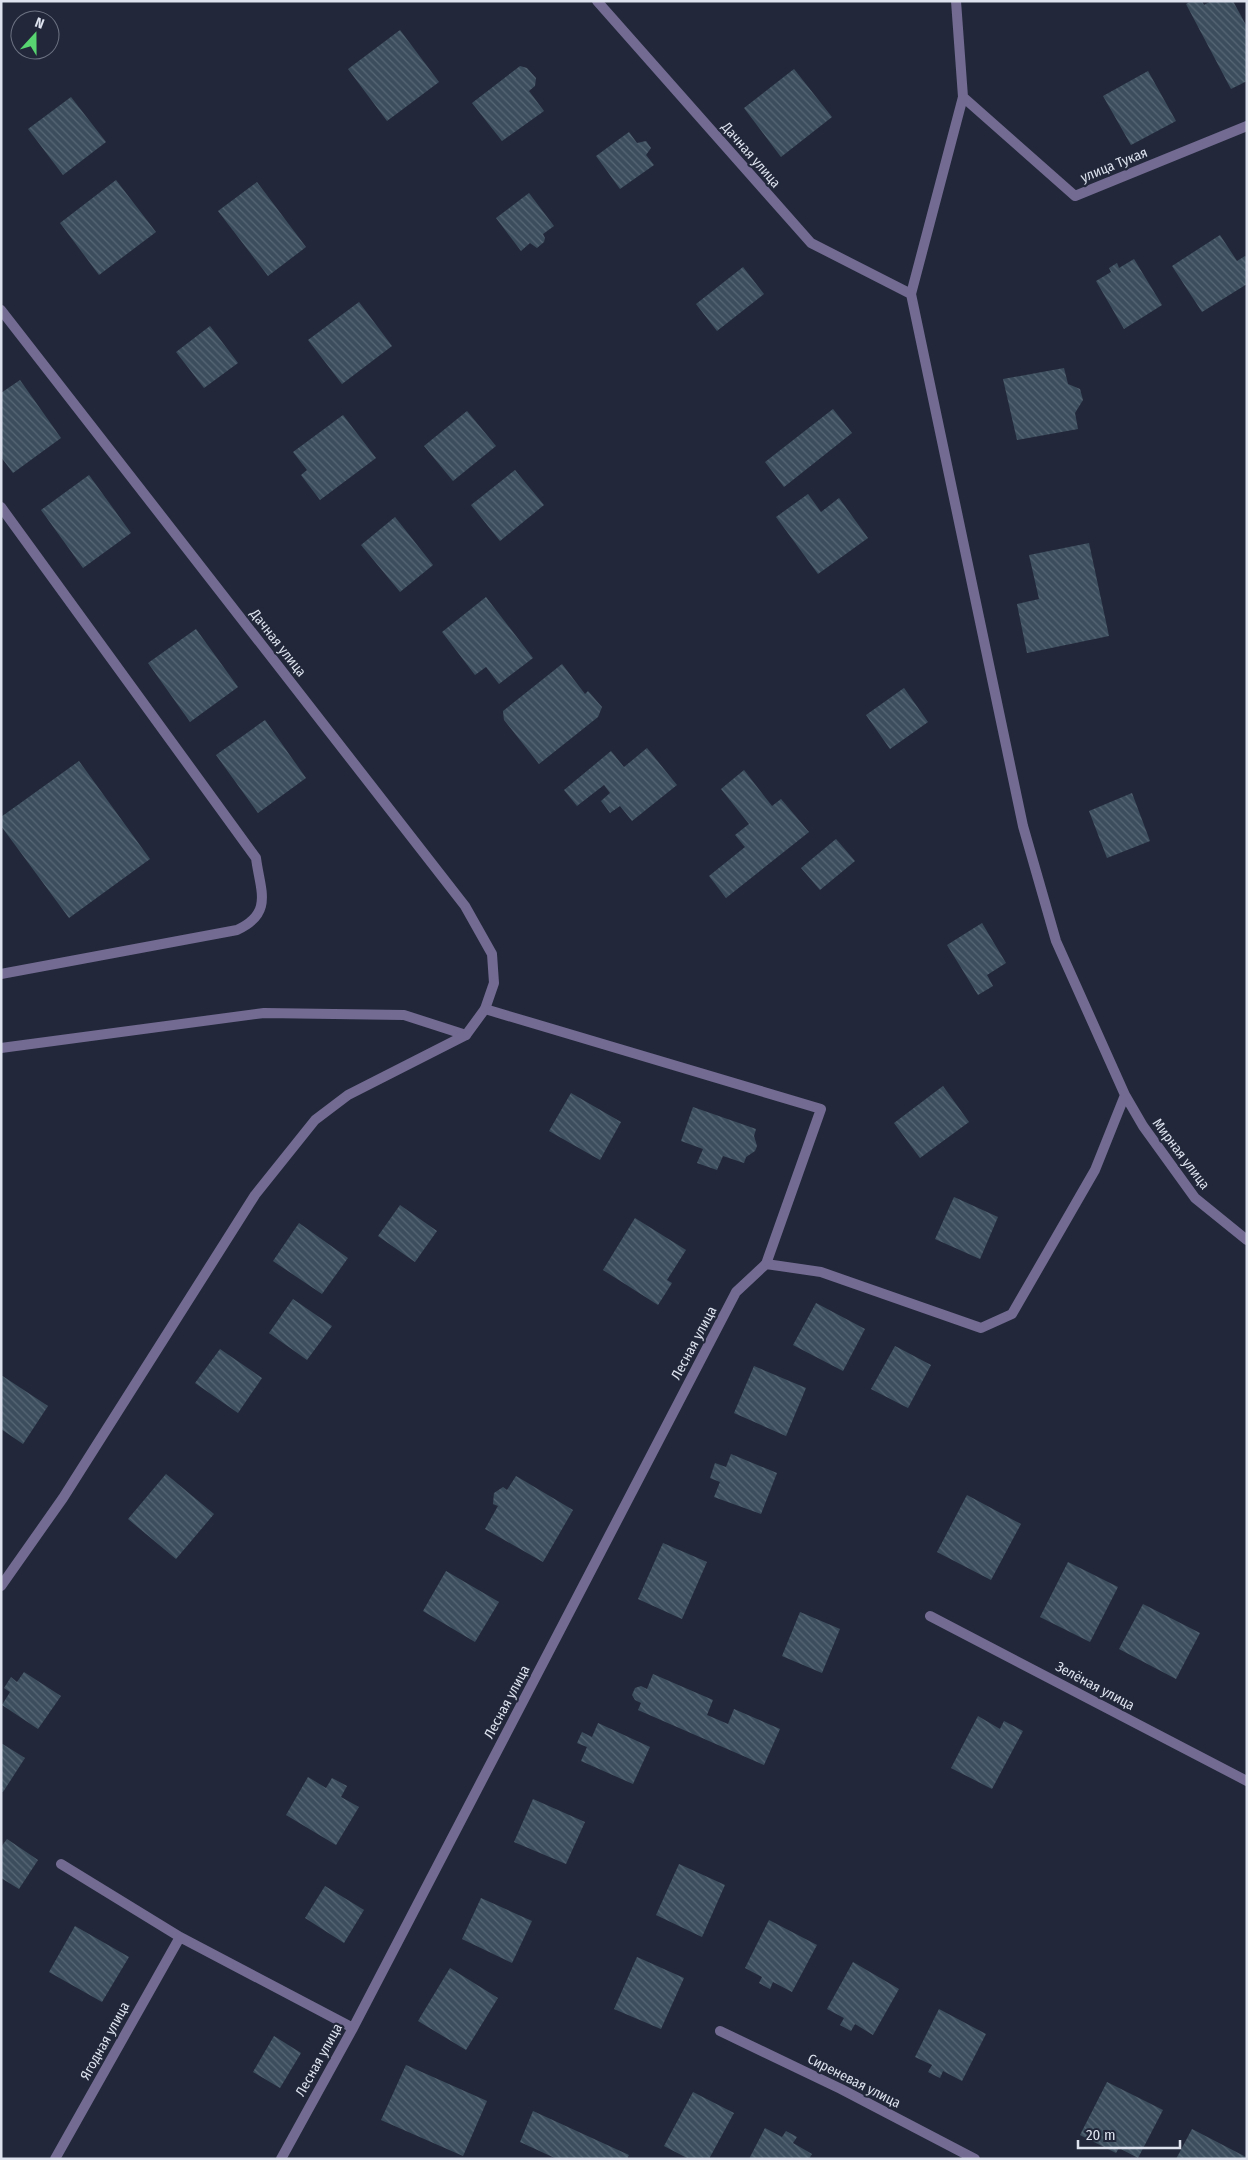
<svg xmlns="http://www.w3.org/2000/svg" width="1248" height="2160" font-family="'Fira Sans Condensed',sans-serif">
	<defs>
		<pattern id="building-back-hatch" width="6" height="6" patternUnits="userSpaceOnUse" patternTransform="scale(1.25)"><rect width="6" height="6" fill="#3c4e5e"/><path d="M-1 5l2 2M0 0l6 6M5-1l2 2" fill="none" stroke="#586775"/></pattern>
	</defs>
	<rect width="100%" height="100%" fill="#22283a"/>
	<path fill="url(#building-back-hatch)" d="M1191,1h11l2,4 7,-4h22l14,26v54l-16,8 -45,-85z
		M400,30l39,52 -52,39 -39,-52z
		M520,66l7,2 9,10 -1,8 -6,5 15,20 -42,30 -30,-38z
		M794,69l38,48 -51,40 -37,-49z
		M1148,71l28,50 -45,24 -28,-49z
		M71,97l35,45 -43,33 -35,-46z
		M629,132l8,11 9,-2 5,7 -5,7 8,10 -34,24 -24,-33z
		M116,180l40,52 -57,43 -39,-52z
		M257,182l49,65 -38,29 -50,-65z
		M529,193l25,33 -11,8 2,4 -1,4 -7,6 -7,-5 -9,8 -25,-33z
		M1220,235l17,26 8,-5 2,2v26l-45,28 -30,-46z
		M1134,259l28,46 -38,24 -28,-48 15,-9 -2,-4 8,-5 2,5z
		M743,267l21,27 -47,37 -21,-27z
		M359,302l33,44 -50,38 -34,-44z
		M210,326l28,37 -34,25 -28,-36z
		M1064,368l4,16 12,5 3,11 -8,13 3,16 -61,11 -14,-61z
		M20,380l41,58 -48,35 -12,-16v-64z
		M833,409l19,24 -68,54 -19,-25z
		M467,411l29,35 -43,35 -29,-35z
		M343,415l33,43 -56,42 -19,-25 6,-5 -14,-18z
		M515,470l29,35 -44,36 -29,-36z
		M89,475l42,58 -48,35 -42,-58z
		M808,494l13,18 18,-14 29,40 -50,36 -42,-57z
		M395,517l38,48 -33,27 -39,-47z
		M1089,543l20,93 -82,17 -10,-49 22,-5 -10,-44z
		M486,597l47,61 -34,26 -13,-17 -11,8 -33,-43z
		M196,629l42,58 -48,35 -42,-59z
		M562,664l23,30 3,-3 14,16 -4,10 -59,47 -35,-44 -1,-9z
		M904,688l24,34 -38,27 -24,-34z
		M265,720l41,58 -48,35 -42,-58z
		M647,748l30,37 -45,36 -12,-15 -10,7 -9,-12 9,-8 -6,-8 -27,21 -13,-16 47,-39 13,16z
		M79,761l71,98 -81,59 -68,-92v-9z
		M744,770l28,36 9,-7 28,33 -83,66 -17,-22 36,-29 -10,-12 14,-11 -28,-35z
		M1132,793l18,48 -43,17 -18,-47z
		M836,839l19,22 -35,29 -19,-22z
		M982,923l24,40 -19,12 6,11 -15,9 -31,-50z
		M943,1086l26,36 -49,36 -26,-35z
		M571,1093l50,29 -21,38 -51,-29z
		M693,1107l63,22 -2,7 3,10 -2,5 -9,6 -2,6 -21,-7 -6,14 -20,-7 6,-14 -22,-8z
		M954,1197l44,20 -18,42 -45,-20z
		M400,1205l37,26 -22,31 -37,-26z
		M635,1218l51,32 -19,30 5,3 -14,22 -55,-35z
		M299,1223l49,35 -26,36 -49,-33z
		M293,1299l39,27 -25,34 -38,-27z
		M816,1303l49,26 -22,42 -50,-26z
		M895,1346l36,19 -23,43 -37,-19z
		M220,1349l42,29 -24,35 -43,-30z
		M754,1366l52,22 -20,48 -52,-23z
		M1,1375l47,31 -25,38 -22,-15z
		M731,1454l46,19 -16,41 -47,-17 6,-15 -10,-4 5,-15 11,4z
		M166,1474l48,40 -38,45 -48,-40z
		M516,1476l57,34 -30,52 -58,-33 13,-23 -5,-2 1,-11 9,-6 4,3z
		M967,1495l54,29 -30,56 -54,-28z
		M663,1543l44,19 -25,57 -44,-20z
		M1068,1562l50,25 -28,55 -50,-25z
		M446,1571l53,31 -24,40 -52,-31z
		M1143,1604l57,29 -24,46 -57,-30z
		M800,1612l40,17 -18,44 -40,-17z
		M24,1672l37,24 -23,33 -36,-24 8,-13 -6,-4 7,-11 6,5z
		M653,1674l60,26 -6,15 21,9 6,-15 46,20 -16,36 -126,-55 3,-7 -6,-3 -3,-5 3,-7 6,-2 6,3z
		M978,1716l22,13 4,-8 19,10 -31,58 -41,-21z
		M598,1723l52,24 -17,37 -52,-23 6,-14 -10,-4 5,-11 10,5z
		M1,1743l24,15 -22,34h-2z
		M308,1777l18,11 6,-10 15,8 -6,11 18,10 -23,38 -50,-30z
		M533,1799l52,23 -19,42 -52,-22z
		M7,1839l31,21 -19,29 -18,-11v-31z
		M679,1864l46,21 -23,52 -46,-22z
		M325,1886l39,24 -20,33 -39,-25z
		M481,1898l51,23 -20,42 -50,-24z
		M769,1920l48,25 -25,47 -19,-10 -3,7 -11,-6 3,-6 -17,-9z
		M75,1926l54,31 -27,45 -53,-30z
		M637,1957l47,21 -23,51 -47,-20z
		M853,1962l46,27 -26,46 -18,-11 -4,7 -11,-6 4,-7 -17,-9z
		M450,1968l48,30 -32,52 -48,-29z
		M939,2009l47,25 -24,47 -19,-10 -3,7 -12,-6 4,-7 -17,-8z
		M274,2036l27,17 -21,35 -27,-16z
		M406,2065l81,36 -24,55 -82,-36z
		M1107,2082l56,28 -25,48 -19,-10 -3,5 -36,-18z
		M693,2092l41,21 -25,46h-20l-25,-13z
		M533,2111l96,44 -2,4h-70l-37,-17z
		M765,2128l17,9 4,-6 11,6 -4,6 19,11 -3,5h-60z
		M1192,2129l54,28 -1,2h-69z"/>
	<g fill="none" stroke-linecap="round" stroke-linejoin="round">
		<path stroke="#746b93" stroke-width="10" d="M485,1009l336,100 -55,155
			M1,1048l263,-35 140,2 62,20"/>
		<path stroke="#746b93" stroke-width="10" d="M597,1l214,242 100,51
			M956,1l7,96 -52,197 112,532 33,115 69,154 18,31 52,72 52,42
			M963,97l112,99 172,-70
			M1,310l464,596 27,48 2,29 -9,26 -19,26 -118,60 -33,25 -60,75 -192,303 -62,88
			M1,507l255,351c4,32 18,55 -19,72l-236,44
			M930,1616l317,165
			M61,1864l119,73 173,91
			M720,2031l121,58 134,70
			M55,2159l125,-222
			M281,2159l72,-131 383,-736 30,-28 55,8 160,56 31,-14 83,-144 30,-75"/>
	</g>
	<g text-anchor="middle" dominant-baseline="central" stroke-width="4.5" stroke-linejoin="round" paint-order="stroke">
		<g font-size="14" fill="#dde2ee" stroke="#22283a">
			<text transform="translate(751 155) rotate(49)">Дачная улица</text>
			<text transform="translate(1114 165) rotate(-22)">улица Тукая</text>
			<text transform="translate(278 643) rotate(52)">Дачная улица</text>
			<text transform="translate(1181 1154) rotate(53)">Мирная улица</text>
			<text transform="translate(694 1343) rotate(-62)">Лесная улица</text>
			<text transform="translate(1095 1686) rotate(28)">Зелёная улица</text>
			<text transform="translate(507 1702) rotate(-62)">Лесная улица</text>
			<text transform="translate(105 2041) rotate(-61)">Ягодная улица</text>
			<text transform="translate(319 2060) rotate(-61)">Лесная улица</text>
			<text transform="translate(854 2081) rotate(27)">Сиреневая улица</text>
		</g>
	</g>
	<rect width="1248" height="2160" fill="none" stroke="#dde2ee" stroke-width="5"/>
	<g transform="translate(35 35) rotate(21)"><circle r="24" fill="#22283a" stroke="#6d7282"/>
	<path d="M0-4L9 19L0 12L-9 19Z" fill="#58d570"/>
	<text y="-8" font-size="14" font-weight="bold" text-anchor="middle" fill="#dde2ee">N</text>
	</g>
	<path d="M1078 2140v8h102v-8" fill="none" stroke="#dde2ee" stroke-width="2.5"/>
	<text x="1086" y="2140" font-size="15" fill="#dde2ee" stroke="#22283a" stroke-width="4" paint-order="stroke">20 m</text>
</svg>
